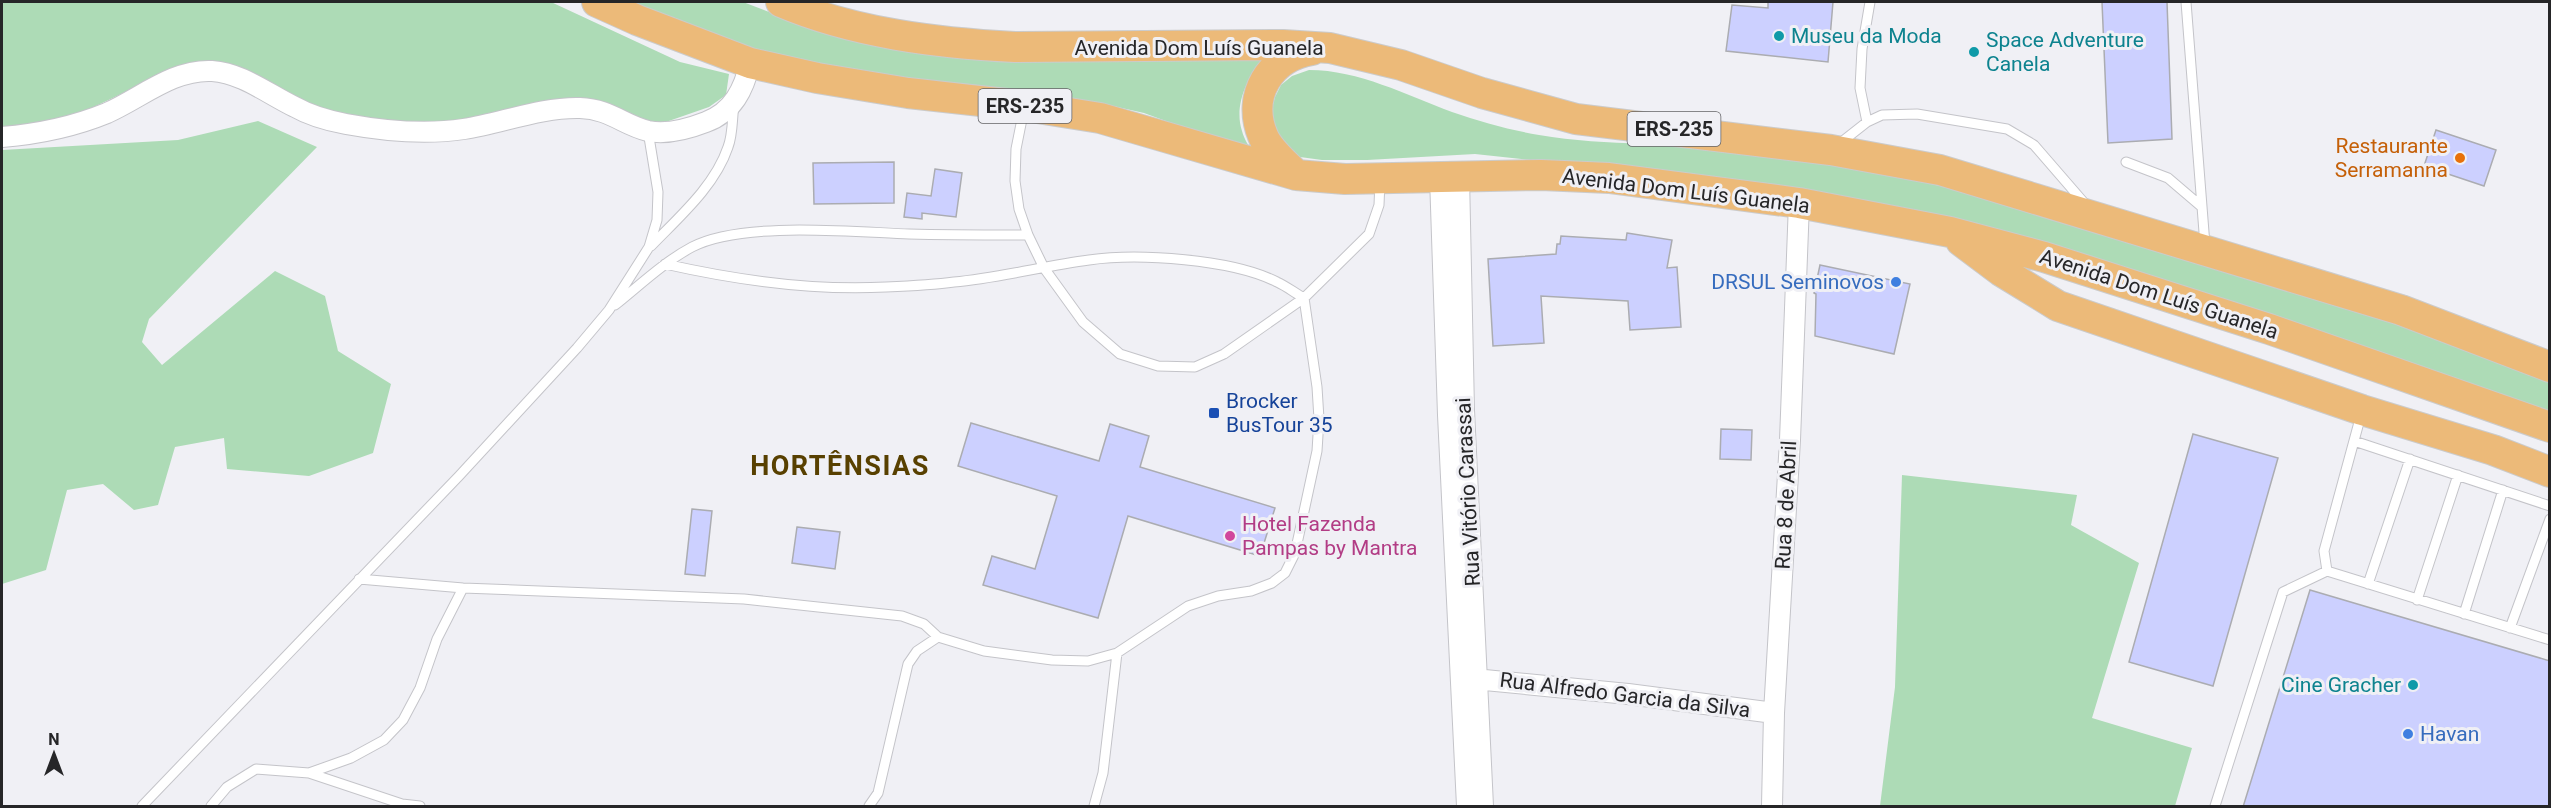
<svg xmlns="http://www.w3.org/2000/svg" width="2551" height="808" font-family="Roboto,sans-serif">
	<rect width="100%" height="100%" fill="#f0f0f5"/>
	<path fill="#addbb6" d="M2,2h549l129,60 49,12 -3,21 -17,12 -46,16 -16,-1 -47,-20 -131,19 -67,5 -52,-7 -172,-52 -118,56 -58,6z
		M628,2h115l78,30 217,28 226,1c-18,16 -30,46 -22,70 2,8 7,15 11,22l-109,-40 -40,-9 -203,-25 -73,-12 -70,-17z
		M1309,70c50,0 97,25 143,42 28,10 58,18 87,23 69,12 139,6 208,15 79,11 159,28 236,46l408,126 158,58v31l-80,-28 -755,-203 -239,-26 -108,6h-45l-22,-3 -12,-7 -9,-11 -8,-27 4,-15 6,-12 11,-9z
		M258,121l59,26 -168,172 -7,23 20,23 113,-94 50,25 13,55 53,33 -18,69 -64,23 -82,-7 -3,-31 -49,9 -17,58 -24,5 -31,-26 -36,6 -21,80 -44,14v-434l176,-10z
		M1902,475l175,20 -6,30 68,38 -47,155 100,30 -17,58h-295l15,-119z"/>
	<path fill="#ccd0ff" stroke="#abacb1" stroke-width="1.5" d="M1768,2h65l-5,60 -102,-11 6,-46 36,3z
		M2102,2h65l5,137 -64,4z
		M2436,130l60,20 -12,36 -60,-20z
		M894,162v41l-80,1 -1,-41z
		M935,169l27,4 -6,44 -34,-4v6l-18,-2 3,-24 24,3z
		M1627,233l45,7 -5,28 10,-1 4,60 -51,3 -2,-29 -87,-5 3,47 -51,3 -5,-87 68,-5 1,-10h3l1,-8 65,4z
		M1820,265l90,19 -16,70 -79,-18 1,-42 -2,-1z
		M971,423l128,38 11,-37 39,12 -9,31 135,41 -15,48 -132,-40 -30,102 -115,-33 9,-29 43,13 22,-73 -99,-30z
		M1721,429l31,1 -1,30 -31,-1z
		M2193,434l85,24 -65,228 -84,-24z
		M692,509l20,2 -7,65 -20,-2z
		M797,527l43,5 -5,37 -43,-6z
		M2310,590l240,71v146h-307z"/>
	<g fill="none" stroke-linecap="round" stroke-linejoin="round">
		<g stroke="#c4c4c9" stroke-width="11">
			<path id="service" d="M2186,2l19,243
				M1867,122l-7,-34 2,-39 8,-47
				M1839,144l28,-22 15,-7 35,-1 90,15 27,16 52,60
				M2126,162l42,16 34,29
				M651,246c28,-29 64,-60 77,-99 5,-13 4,-29 6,-42
				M665,264c71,16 148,27 221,23 23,-1 46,-2 68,-5 45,-4 90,-16 135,-22 49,-7 143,-1 188,22 9,4 18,11 27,16l-80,56 -29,13 -37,-1 -38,-12 -37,-32 -39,-54 -16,-33 -9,-26 -4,-28 1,-32 8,-40
				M615,305c25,-20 49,-43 77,-58 49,-26 161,-15 217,-13 40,1 80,1 119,1
				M2361,415l-37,136 3,20 223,69
				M2354,441l196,65
				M359,579l104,9 281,11 158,17 22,8 14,13 46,14 68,9 36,1 29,-8 71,-47 30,-10 33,-5 21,-8 13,-10 10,-20 22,-102 2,-32 -2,-32 -13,-89 65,-64 10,-29 1,-24
				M2368,584l42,-125
				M2417,600l41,-125
				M2464,614l39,-124
				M2510,628l40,-109
				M309,773l93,31 18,2
				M142,806l317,-330 118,-128 32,-38 40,-63 8,-27 1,-28 -10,-61
				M211,806l16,-19 29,-18 53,4 42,-15 33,-18 19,-20 17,-32 17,-49 26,-51
				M869,806l9,-13 30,-129 9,-13 21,-14
				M1094,806l9,-33 14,-120
				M2215,806l68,-214 44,-21"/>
		</g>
		<g stroke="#c4c4c9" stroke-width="22">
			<path id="minor" d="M2,137c36,-3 71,-10 105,-24 34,-15 66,-44 105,-42 30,2 56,23 83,36 14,8 35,14 51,17 38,7 79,11 118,5 38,-6 77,-22 116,-21 30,1 43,17 68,23 19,4 40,-2 58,-9 27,-10 38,-33 44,-59
				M1459,176l5,234 19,396
				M1440,177l8,238 19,391
				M1464,678l164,16 146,19
				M1772,806l2,-93 16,-273 9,-237"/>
		</g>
		<g stroke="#cbcbcb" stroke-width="32">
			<path id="primary" d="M597,2l40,18 113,43 67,15 91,15 117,13 75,12 196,57 49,4 196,-4 68,3 190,25 151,29 94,25 225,72 281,98
				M781,2c73,31 155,41 234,45l268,-2 47,3 71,17 81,28 94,26 255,31 109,20 461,140 149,57
				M1296,175c-11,-12 -27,-24 -33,-39 -17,-41 7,-79 49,-86
				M1961,241l40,30 57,35 304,104 131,40 57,22"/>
		</g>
		<use href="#service" stroke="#fff" stroke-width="9"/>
		<use href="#minor" stroke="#fff" stroke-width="20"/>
		<use href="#primary" stroke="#ecba79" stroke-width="30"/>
	</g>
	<g fill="#0f9aa8" stroke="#f0f0f5" stroke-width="2">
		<circle cx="1779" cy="36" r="6"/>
		<circle cx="1974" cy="52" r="6"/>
		<circle cx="2413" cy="685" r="6"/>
	</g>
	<circle fill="#e8710a" stroke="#f0f0f5" stroke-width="2" cx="2460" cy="158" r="6"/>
	<g fill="#3f7fe0" stroke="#f0f0f5" stroke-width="2">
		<circle cx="1896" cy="282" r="6"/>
		<circle cx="2408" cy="734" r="6"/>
	</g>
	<rect fill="#1a4fb4" stroke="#f0f0f5" stroke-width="2" x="1208" y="407" width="12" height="12" rx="3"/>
	<circle fill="#d1479c" stroke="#f0f0f5" stroke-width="2" cx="1230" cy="536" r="6"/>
	<g text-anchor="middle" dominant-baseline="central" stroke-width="6" stroke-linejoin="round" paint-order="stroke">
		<g fill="#f0f0f5" stroke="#636366" stroke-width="1.5">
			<rect x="978.5" y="89" width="93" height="34" rx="4.5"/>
			<rect x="1627.5" y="112" width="93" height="34" rx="4.5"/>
		</g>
		<g font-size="20" font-weight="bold" fill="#262628">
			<text x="1025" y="106">ERS-235</text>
			<text x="1674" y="129">ERS-235</text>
		</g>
		<g font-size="21" fill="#0d838f" stroke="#f0f0f5" text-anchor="start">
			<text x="1791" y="36">Museu da Moda</text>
			<text x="1986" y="40">Space Adventure<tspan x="1986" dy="24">Canela</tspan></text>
			<text x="2401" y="685" text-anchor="end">Cine Gracher</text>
		</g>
		<g font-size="21" fill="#262628" stroke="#f0f0f5">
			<text x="1199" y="48">Avenida Dom Luís Guanela</text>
			<text transform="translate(1686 191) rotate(7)">Avenida Dom Luís Guanela</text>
			<text transform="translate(2159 294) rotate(18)">Avenida Dom Luís Guanela</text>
			<text transform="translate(1468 492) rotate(-93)">Rua Vitório Carassai</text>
			<text transform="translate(1786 505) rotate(-87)">Rua 8 de Abril</text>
			<text transform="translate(1625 695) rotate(7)">Rua Alfredo Garcia da Silva</text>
		</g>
		<g font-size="21" fill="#c56008" stroke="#f0f0f5" text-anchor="end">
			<text x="2448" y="146">Restaurante<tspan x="2448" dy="24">Serramanna</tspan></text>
		</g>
		<g font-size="21" fill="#366cbe" stroke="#f0f0f5" text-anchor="end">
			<text x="1884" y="282">DRSUL Seminovos</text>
			<text x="2420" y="734" text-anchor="start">Havan</text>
		</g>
		<g font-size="21" fill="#164399" stroke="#f0f0f5" text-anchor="start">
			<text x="1226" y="401">Brocker<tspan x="1226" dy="24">BusTour 35</tspan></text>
		</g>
		<g font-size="21" fill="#b23c85" stroke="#f0f0f5" text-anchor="start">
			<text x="1242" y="524">Hotel Fazenda<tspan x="1242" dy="24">Pampas by Mantra</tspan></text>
		</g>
		<g font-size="27" font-weight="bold" letter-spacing="1.5" fill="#584000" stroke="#f0f0f5">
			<text x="840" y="466">HORTÊNSIAS</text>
		</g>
	</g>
	<rect width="2551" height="808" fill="none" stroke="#262628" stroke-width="6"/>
	<g transform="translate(54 754)" stroke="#f0f0f5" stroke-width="4.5" paint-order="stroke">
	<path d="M0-4.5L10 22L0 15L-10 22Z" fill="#262628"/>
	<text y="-9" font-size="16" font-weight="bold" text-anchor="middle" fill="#262628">N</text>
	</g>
</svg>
